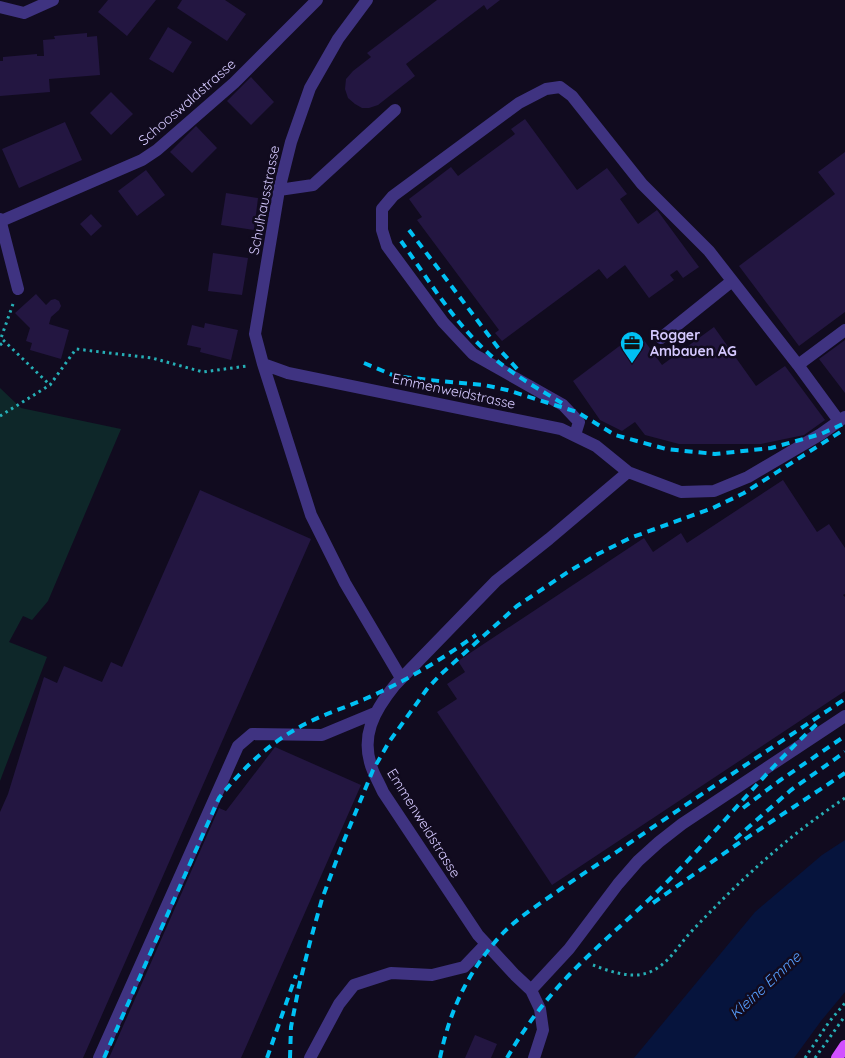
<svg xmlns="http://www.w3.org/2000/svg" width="845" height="1058" font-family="Quicksand,sans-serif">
	<rect width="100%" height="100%" fill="#110b1f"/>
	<path fill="#0e2729" d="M0,388l21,20 100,21 -73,172 -16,19 -9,-4 -14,26 38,15 -47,124z"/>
	<path fill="#06143d" d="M845,840v152l-24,29 -27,37h-160l121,-146 67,-57z"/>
	<path fill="#231641" d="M108,0h48l-29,36 -29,-24z
		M182,0h43l21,14 -19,27 -50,-33z
		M437,0h63l-13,10 -3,-5 -78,59 9,12 -37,29 -9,3h-7l-7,-4 -7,-6 -3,-9 1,-10 7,-8 18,-14 -4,-4z
		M168,27l24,15 -19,31 -24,-14z
		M87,33v4l10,-1 3,39 -51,4 1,13 -50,4v-35h3v-4l34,-3v2h7l-1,-16 12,-1 -1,-3z
		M251,77l23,25 -23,23 -24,-24z
		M111,92l22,22 -22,21 -21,-22z
		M525,119l52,71 30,-22 20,26 -7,5 18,25 19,-14 42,57 -16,11 -6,-8 -7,5 4,5 -25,18 -24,-33 -18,14 -8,-10 -97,72 -7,-8 4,-3 -82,-110 5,-3 -13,-18 42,-32 7,9 57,-42 -4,-5z
		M65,122l17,38 -63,28 -17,-39z
		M196,126l21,22 -25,25 -22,-21z
		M845,152v160l-46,34 -60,-80 96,-72 -17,-22z
		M146,170l19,25 -28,21 -19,-25z
		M226,193l32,5 -4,32 -33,-5z
		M91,214l11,12 -11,10 -11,-12z
		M213,253l35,5 -6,37 -34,-4z
		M36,294l10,11 5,-5 4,-1 4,2 2,5 -2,4 -8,7 -2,7 20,6 -8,29 -31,-9 2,-7 -6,-2 4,-13 -15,-15z
		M205,323l33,7 -7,30 -31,-8 1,-4 -14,-3 5,-20 12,3z
		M714,327l42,59 29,-20 40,54 -21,15 -43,9h-82l-34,-9 -10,-13 -13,9 -22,-11 -27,-39 65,-49 24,33z
		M845,340v53l-26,-34z
		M783,480l34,52 12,-8 16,24v46l-2,1 2,2v94l-293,194 -115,-173 20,-13 -10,-15 18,-12 -7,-11 186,-123 9,14 28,-19 6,10z
		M200,490l111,49 -228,519h-83v-246l8,-18 36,-117 13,6 7,-17 38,16 9,-20 11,5z
		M275,747l86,38 -120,273h-132l110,-250 7,3z
		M475,1035l22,9 -6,14h-26z"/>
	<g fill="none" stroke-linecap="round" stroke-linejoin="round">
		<path stroke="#26afb6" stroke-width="3" stroke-dasharray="2.5 4" stroke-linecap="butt" d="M13,304l-12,34 49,47
			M0,345l5,-4
			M0,416l50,-31 26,-36 76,9 51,14 44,-6
			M593,965c18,7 41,15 59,6 17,-8 26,-25 38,-38 13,-14 26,-27 40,-41 36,-35 73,-66 115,-94
			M805,1058l24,-36 16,-19
			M815,1058l30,-42"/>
		<path stroke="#3f3381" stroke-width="12" d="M367,0l-29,39 -28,49 -19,54 -12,48 -24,144 8,30 48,151 34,68 56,95
			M0,7l24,6 29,-13
			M279,190l34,-5 82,-75
			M0,219l18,70
			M1,221l141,-61 15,-10 77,-67 83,-83
			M661,338l71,-57
			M263,364l25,9 273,56 35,17 32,26 53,20 33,-1 34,-14 73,-43 24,-17
			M798,365l47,-35
			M575,435l4,-13 -16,-17 -90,-51 -30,-32 -56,-76 -5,-16v-21l11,-13 126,-93 27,-14 14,-2 12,9 70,88 67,67 89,114 41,56
			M531,990l38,-41 49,-65 20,-23 21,-19 23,-18 163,-108
			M99,1058l139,-312 14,-12 70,1 53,-22
			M310,1058l29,-54 15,-19 37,-12 41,2 32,-8 22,-23
			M534,1058l9,-28 -3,-21 -9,-19 -16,-15 -37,-40 -95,-143c-3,-7 -7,-14 -10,-21 -14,-34 1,-60 22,-86l101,-104 53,-42 79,-67"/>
		<path stroke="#d150ff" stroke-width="12" d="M837,1058l8,-12"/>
		<path stroke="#00c1f4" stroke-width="4" stroke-dasharray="8 6" stroke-linecap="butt" d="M409,230l90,119 21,23
			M401,241c27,38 52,80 87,112 22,20 49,35 74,50
			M364,363l31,13 43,5 46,4 23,5 70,22 38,23 51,14 49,5 56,-6 50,-14 22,-10
			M743,808l36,-27 66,-45
			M735,839l56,-49 54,-38
			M653,903l83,-58 109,-72
			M104,1058l115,-260c25,-31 50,-55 86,-74 23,-12 49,-19 73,-31 35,-16 67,-36 98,-58
			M267,1058l29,-83
			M290,1058l1,-31 8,-41 11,-44 12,-43 21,-56 30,-73 16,-28 38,-53 13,-14 77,-69 51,-34 30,-18 32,-16 83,-30 31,-15 101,-64
			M440,1058c10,-49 29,-89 64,-126 15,-15 34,-27 51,-39 20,-14 40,-27 60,-40 76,-52 153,-103 230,-154
			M507,1058c17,-30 39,-59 63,-84 31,-32 65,-60 96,-91 52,-52 97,-110 151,-159"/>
	</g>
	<defs>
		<g id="office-pin" transform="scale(1.25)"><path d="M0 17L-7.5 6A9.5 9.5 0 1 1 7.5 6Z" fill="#00c1f4" stroke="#110b1f"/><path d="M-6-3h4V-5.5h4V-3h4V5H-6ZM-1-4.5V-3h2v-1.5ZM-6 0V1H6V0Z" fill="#111"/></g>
	</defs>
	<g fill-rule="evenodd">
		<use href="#office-pin" x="632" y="343"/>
	</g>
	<g text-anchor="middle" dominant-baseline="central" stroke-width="5" stroke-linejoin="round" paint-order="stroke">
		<g font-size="14" fill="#d5c9ff" stroke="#110b1f">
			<text transform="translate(187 102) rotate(-41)">Schooswaldstrasse</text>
			<text transform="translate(264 200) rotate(-79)">Schulhausstrasse</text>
			<text transform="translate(454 391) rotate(12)">Emmenweidstrasse</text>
			<text transform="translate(424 823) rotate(58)">Emmenweidstrasse</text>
		</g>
		<g font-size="14" font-weight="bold" fill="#d5c9ff" stroke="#110b1f" text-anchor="start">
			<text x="650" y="335">Rogger<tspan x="650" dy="16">Ambauen AG</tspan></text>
		</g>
		<g font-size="15" font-style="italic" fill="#579fff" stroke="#110b1f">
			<text transform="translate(765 985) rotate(-43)">Kleine Emme</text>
		</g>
	</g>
</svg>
